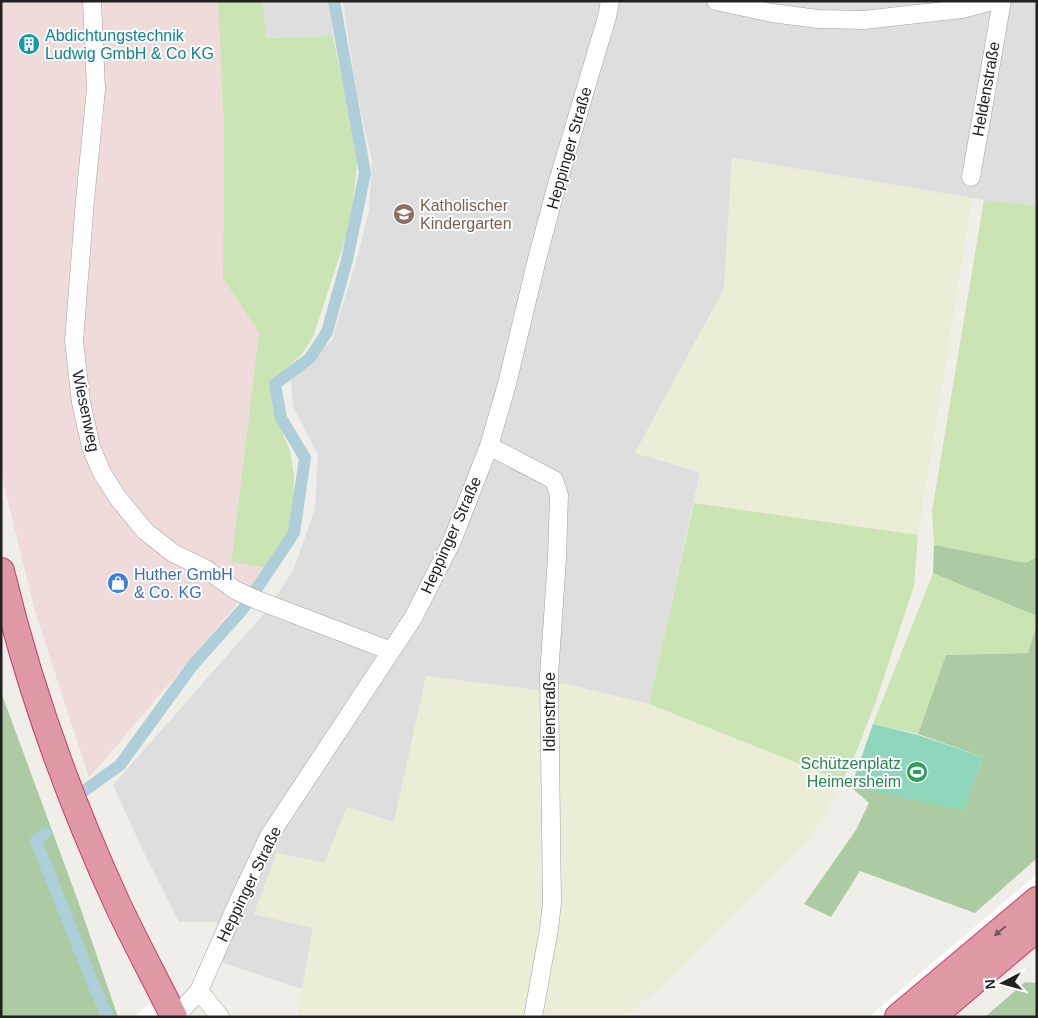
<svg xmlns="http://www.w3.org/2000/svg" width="1038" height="1018" font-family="Arial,sans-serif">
	<rect width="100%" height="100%" fill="#f0eee8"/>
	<path fill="#dfdede" d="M263,1h66l4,35 -67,2z
		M343,1h694v205l-53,-6 -252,-42 -8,131 -89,164 65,19 -51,232 -88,-21 -15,8 -120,-14 -32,145 -70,41 -47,-10 -23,61 59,14 -11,61 -79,-26 -6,-41h-38l-33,-65 -33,-72 157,-178 24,-39 21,-59 3,-54 -25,-49 -2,-26 41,-40 26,-85 11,-45 3,-49 -16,-71z"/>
	<path fill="#efdbda" d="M1,1h217l6,127 -1,150 36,55 -28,229 37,6 -179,210 -54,-167 -30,-121 -4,-23z"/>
	<path fill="#ebedd6" d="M732,158l240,40 -54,337 -224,-32 6,-31 -65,-19 89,-164z
		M426,676l120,15v220l-20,106h-229l16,-89 -59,-14 23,-61 47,10 23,-56 47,15z
		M560,683l89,21 193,77 -18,35 -13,21 -88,86 -38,42 -60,52h-87l20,-221z"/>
	<path fill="#cbe4b4" d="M218,1h45l3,37 67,-2 12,58 12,69 -6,59 -38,115 -11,17 -33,30 7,33 14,34 4,24 -1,46 -11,23 -14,24 -37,-6 28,-229 -36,-55 1,-150z
		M984,200l53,6v351l-10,7 -93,-19 -2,-34z
		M694,503l224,32 -4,51 -39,118 -22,56 -11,21 -193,-77z
		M933,573l104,43v7l-9,30 -82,2 -28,79 -45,-10z"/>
	<path fill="#adcba2" d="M934,545l92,18 11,-6v59l-104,-43z
		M1037,623v235l-62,55 -115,-42 -29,46 -27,-13 52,-74 13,-27 -18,-16 113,22 19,-52 -65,-23 28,-79 82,-2z
		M1,692l77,209 40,116h-117z
		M1025,982l12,1v34h-52z"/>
	<path fill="#8fd7bc" d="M873,724l45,11 65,22 -19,53 -113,-23z"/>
	<path fill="#fff" d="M1037,874v72l-83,71h-85z
		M172,985l15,32h-51l-1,-1z"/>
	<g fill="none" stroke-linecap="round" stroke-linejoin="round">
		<path stroke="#aecfd9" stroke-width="12" d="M84,791l36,-26 72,-99 51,-57 51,-76 11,-75 -24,-40 -6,-34 35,-26 17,-26 20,-72 18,-87 -31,-172
			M45,833l-9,8 57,143 15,33"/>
		<g stroke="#a2a2a2" stroke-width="19">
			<path id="minor" d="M92,1l4,88 -11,111 -11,141 7,61 10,45 11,26 16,25 27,33 28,22 33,16 29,21 22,10 134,51
				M716,1l56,12 46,6 46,1 98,-11 30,-8
				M971,177l31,-176
				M489,446l65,34 5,15 -2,63 -8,118 3,227 -3,26 -16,88
				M199,991l21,26
				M175,1017l24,-26 39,-89 31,-66 144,-218 39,-77 37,-95 18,-62 30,-125 19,-71 51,-171 3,-16"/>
		</g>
		<g stroke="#ca3a69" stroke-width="28">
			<path id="highway" d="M1,571c27,113 67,225 115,330 18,39 39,77 58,116
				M898,1017l139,-117
				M932,1017l105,-89"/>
		</g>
		<use href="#minor" stroke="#fff" stroke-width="18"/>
		<use href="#highway" stroke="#df99a5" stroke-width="26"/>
	</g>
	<defs><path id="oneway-solid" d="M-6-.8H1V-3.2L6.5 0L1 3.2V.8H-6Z" transform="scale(1.25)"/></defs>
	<use fill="#76575c" href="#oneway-solid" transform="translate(1000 931) rotate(140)"/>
	<defs>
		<g id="building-disc" transform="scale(1.125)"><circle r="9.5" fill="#0f9aa8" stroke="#fff"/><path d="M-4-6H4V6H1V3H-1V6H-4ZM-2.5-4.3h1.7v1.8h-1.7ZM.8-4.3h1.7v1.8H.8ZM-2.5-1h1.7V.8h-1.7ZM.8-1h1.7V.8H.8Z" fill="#fff"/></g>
		<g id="school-disc" transform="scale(1.125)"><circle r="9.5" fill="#8d6e63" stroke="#fff"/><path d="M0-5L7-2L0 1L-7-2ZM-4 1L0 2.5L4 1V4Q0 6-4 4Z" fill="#fff"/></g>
		<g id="shop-disc" transform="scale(1.125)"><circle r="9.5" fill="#3f7fe0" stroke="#fff"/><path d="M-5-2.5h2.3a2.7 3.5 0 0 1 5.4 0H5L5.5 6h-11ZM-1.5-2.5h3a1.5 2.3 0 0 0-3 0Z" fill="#fff"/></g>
		<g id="stadium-disc" transform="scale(1.125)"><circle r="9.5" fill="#2e9e5b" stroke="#fff"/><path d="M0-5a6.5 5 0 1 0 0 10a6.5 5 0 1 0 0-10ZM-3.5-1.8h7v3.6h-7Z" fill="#fff"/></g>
	</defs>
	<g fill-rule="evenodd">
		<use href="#building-disc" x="29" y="44"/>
		<use href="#school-disc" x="404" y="214"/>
		<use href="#shop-disc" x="118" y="583"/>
		<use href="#stadium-disc" x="917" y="772"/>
	</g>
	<g text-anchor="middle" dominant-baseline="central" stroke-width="4" stroke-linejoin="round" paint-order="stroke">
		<g font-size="16" fill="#0d838f" stroke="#fff" text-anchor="start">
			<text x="45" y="35">Abdichtungstechnik<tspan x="45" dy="18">Ludwig GmbH &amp; Co KG</tspan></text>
		</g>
		<g font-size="16" fill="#212121" stroke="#fff">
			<text transform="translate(986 89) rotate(-80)">Heldenstraße</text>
			<text transform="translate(569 148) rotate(-74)">Heppinger Straße</text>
			<text transform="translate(86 411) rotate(78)">Wiesenweg</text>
			<text transform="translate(451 535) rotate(-66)">Heppinger Straße</text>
			<text transform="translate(549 712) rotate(-90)">Idienstraße</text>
			<text transform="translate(249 884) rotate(-64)">Heppinger Straße</text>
		</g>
		<g font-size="16" fill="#785e54" stroke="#fff" text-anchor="start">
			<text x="420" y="205">Katholischer<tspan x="420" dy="18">Kindergarten</tspan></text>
		</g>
		<g font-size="16" fill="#366cbe" stroke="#fff" text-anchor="start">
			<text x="134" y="574">Huther GmbH<tspan x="134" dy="18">&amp; Co. KG</tspan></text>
		</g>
		<g font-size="16" fill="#27864d" stroke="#fff" text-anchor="end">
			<text x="901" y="763">Schützenplatz<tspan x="901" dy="18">Heimersheim</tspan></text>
		</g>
	</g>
	<rect width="1038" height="1018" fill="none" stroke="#212121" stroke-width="5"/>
	<g transform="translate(1003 983) rotate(264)" stroke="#ffffff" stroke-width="4" paint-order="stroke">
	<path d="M0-4L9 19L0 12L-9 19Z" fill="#212121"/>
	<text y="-8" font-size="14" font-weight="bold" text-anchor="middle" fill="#212121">N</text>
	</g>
</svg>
